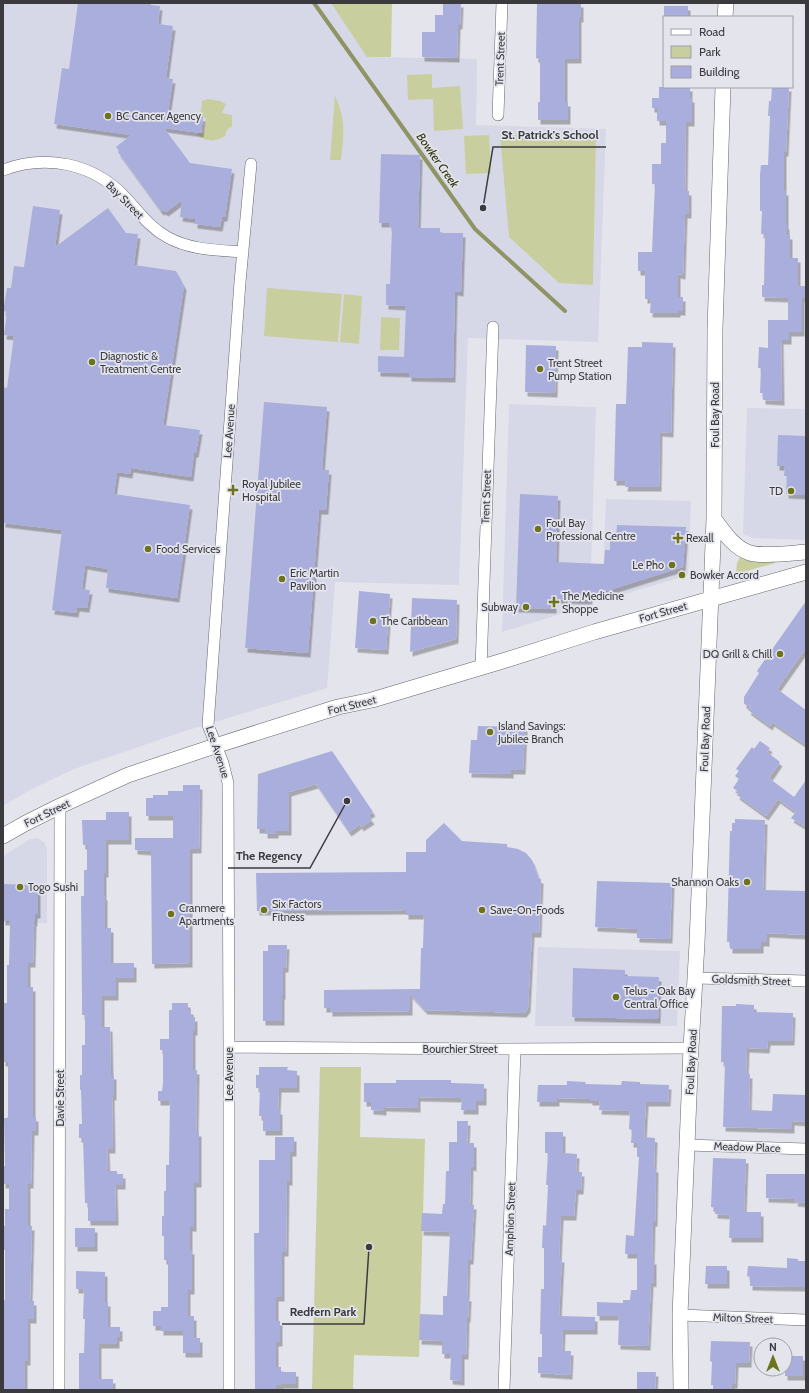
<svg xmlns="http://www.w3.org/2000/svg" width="809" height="1393" font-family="Cabin,sans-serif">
	<defs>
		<filter id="shadow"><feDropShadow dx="2.5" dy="4.5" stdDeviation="0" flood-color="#0004"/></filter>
	</defs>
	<rect width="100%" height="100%" fill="#e3e4ec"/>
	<path fill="#d7d8e7" d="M3,3h366l-1,54 109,2 -1,66 130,4 -8,213 -130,-4 -9,247 -124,-3 -8,106 -142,43 -111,38 -44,21 -27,16z
		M509,404l87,3 -6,198 -88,27z
		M747,408l59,1v131l-53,-2 -10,-4z
		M606,499l85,2 -3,74 -86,26z
		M37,838l7,4 3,7v74h-44v-67l27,-17z
		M538,947l142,4 -3,75h-142z"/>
	<path fill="#c9ce9f" d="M331,3h61l-1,54h-24z
		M432,74v14l28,-2 3,43 -29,2 -1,-32 -25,1 -1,-25z
		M335,96c11,24 9,38 6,64h-11z
		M208,99l12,2 6,3 -4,9 10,2v12c-5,1 -6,5 -7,9 -10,6 -18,6 -28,-1l1,-2h6l2,-15 -6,-1 2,-16z
		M489,135l2,38 -25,1 -2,-38z
		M500,135l96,1 -3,149 -34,-2 -50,-46z
		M267,288l75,6 -4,48 -74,-6z
		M344,294l18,2 -3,48 -19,-2z
		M381,317l19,1 -1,32h-19z
		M742,554l33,8v1l-39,11 1,-11z
		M320,1067h41l-1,70 65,2 -6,218 -65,-2 -1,35h-41z"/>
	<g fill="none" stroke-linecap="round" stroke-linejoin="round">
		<path stroke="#8f9464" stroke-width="4" d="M314,3l161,226 90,82"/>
	</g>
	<path fill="#aaaedd" filter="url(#shadow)" d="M78,3h73v2l9,1 -2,18 15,2 -7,52 7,1 -5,34 35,4 -2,16 -37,-5 26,35 42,6 -7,48h-3l-2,10 -25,-3v-5l-15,-2 2,-17 -16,12 -3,-2 -2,1 -43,-59 1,-1 -3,-4 15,-12 -77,-11 8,-56 7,1z
		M443,3h18l-1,22h-2l-1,33 -35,-1v-25h13v-17h8z
		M537,3h44v15h-2v41h-14v43h3v18h-30v-18h2v-43l-4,-1z
		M664,6h24v11h-24z
		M659,87h31v11h2v24h-6l-1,69h4v23h-4l-2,61 -5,-1v23h5v14h-5v2h-28l1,-14h-6v-28h-7v-19h14l3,-68h-3v-20h9v-21h5v-22h-9v-13h-5v-10h7z
		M772,87h17l-3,65h-2v39h2v34h1v10h3v23h8v28h8v12h-4v34h-13v8h-8l1,61 -19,-1v-7h-3l1,-25h-3l1,-21 9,1v-28h20v-22l-26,-1v-12h2l1,-51h-4l1,-23h-2v-36l1,-10h7l2,-49h-2l1,-15h2z
		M381,154l39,1 -2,73h22v5h23l-2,59 -6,-1 -2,87 -44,-1v-4l-31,-1v-16l26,1 2,-51 -20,-1v-21h4l2,-56 -3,-1v-4h-10z
		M33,206l27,4 -5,37 53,-39 18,25 12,1 -4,31 42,6 8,15 -21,139 37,5 -4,23h-2l-3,24 -60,-9 -1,6 -13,-2 -3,22 76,11 -13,93 -71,-10 2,-19 -23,-4 -3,24 8,1 -3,18 -10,-1 -1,6 -24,-3 10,-80 -59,-7v-136l4,1 7,-52 -10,-1 3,-23 -4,-1 4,-23h4l3,-22 10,1z
		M642,342l31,1 -2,90 -11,-1 -1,55h-34l1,-6h-12l2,-77h10l2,-57h14z
		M526,345l30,1 -1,47 -30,-1z
		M264,402l63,5 -5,63h7l-3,40h-7l-11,143 -63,-5z
		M778,435l28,1v59l-20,-1 1,-18h-3l1,-10h-8z
		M520,494l38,2 -2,66 48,2 1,-14h5v-14h6l1,-11 69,2 -3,40 -93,29v4l-36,-1v10l-38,-1z
		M359,591l31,3 -4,56 -31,-2z
		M412,598l45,2 -1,39 -46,13z
		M806,601v47l-29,41 29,21v35l-34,-23 -2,4 -22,-16 3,-3 -7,-3v-7l15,-24 -2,-2z
		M478,726l47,1 -2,43h-12v4l-42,-1 2,-33h6z
		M760,741l10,7 -3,4 13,10 -11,16 25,19 12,-17v47l-15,-9 5,-6 -18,-13 -12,17 -29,-21 2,-3 -6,-4 6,-9 -4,-3 4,-5 -3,-2 16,-22 2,2z
		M332,751l41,61 -5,3 4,5 -11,7 -1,-3 -11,8 -33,-48 -27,8v39h-13v3h-11v-5h-8l1,-55z
		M183,785h17l-1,64h-9v114l-38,1 -1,-113 -16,-1v-12h38v-22h-27v-18h7v-3h15v-4h15z
		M106,812h23v28h-23v33h-2v23h1v32h6v35h23v15h-18v18h-14v31h8l1,48h3v21h-2l1,53h-6l1,22h9v3h6v11h-8l1,36h-28v-18h-3l-2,-65h-4v-14h3l-1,-34h-1v-15h2v-30h3v-30h-3v-19l-1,-100h3v-26h3v-25h-4l-1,-25h24z
		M735,819l30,1 -2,70 43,1v44l-39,-2v9h-6v7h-31v-7h-3l3,-111h2v-8h3z
		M444,823l18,18 45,3v3l11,2 8,4 6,7 7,19h2l-2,54h-7l-4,75 -4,5 -99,-3 -15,-16v17l-80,1v-4h-6v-18l96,-1 1,-41h2l1,-33h-18v-5l-149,1 -1,-38 150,-1v-20h20v-12z
		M597,881l75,2 -2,56 -33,-1v-9l-42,-2z
		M3,884l35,1v29h-3v8h-1l-1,41h-5v24h5v130h3v14h-4l-1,53h-3v42h4l-2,75h4v18h-6v42h-3v29h-22v-90h2v-50h-2v-24h2v-17h4v-25h-6v-18h2l-1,-48h3l1,-1v-55h-5v-59h4v-38h2l1,-44h-7z
		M268,945h19l-1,23h-3v27h-1v26h-19v-70h5z
		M573,968l52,2v6l34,1 -1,42 -86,-2z
		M172,1003h16v7h3v7h4v14h-2v39h4l-1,62h3v51h-5v44h-4v23h2v40h-4v26h6v22h6v15h-17v-22h-22v-5h-8v-15h8v-4h7v-47h-4v-24h-2v-20h2v-25h2v-26h3l1,-64h-12v-10h4l1,-8v-33h-3v-11h9v-29h3z
		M736,1004l18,1v7l39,1 -1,28h-24l-1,8 -20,-1 -1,26h4l-1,36 23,1 1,-17 33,1v27l-14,-1v8l-69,-2 2,-65h-4l1,-56h14z
		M259,1067h29l-1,3 10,1v17h-18l-1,22h2v21h-17v-15h-4l1,-28h-4v-13h3z
		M396,1080h55v3l33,1v17h-8v9h-15l1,-12 -44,-1v11l-34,-1v4l-13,-1v-8h-7v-19h32z
		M567,1081l19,1 -1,2 36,1 1,-4 18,1v2l29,1 -1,17h-22l-2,35 11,1 -1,30h2l-1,54h-2l-1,38h2v23l-3,-1 -3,64 -30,-1 1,-29h-22v-14l26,1v-3h7l1,-10h6v-36h-12l1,-19 8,1 5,-79h-2v-14h-6l1,-13 -3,-1 1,-18 -31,-1 1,-9h-10v-2l-33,-1v4h-20l1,-17h29z
		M457,1121h11l-1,22h7v24l-3,-1 -1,39h4l-3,55h-3l-1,37h2l-1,21h-1l-1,37h-4v26l-12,-1 1,-26h-9v-13l-23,-1 1,-26 23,1v-19h4l3,-64 -29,-1 1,-18 20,1 1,-10h2l1,-33h3v-29h8z
		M545,1132h18v21l14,1 -1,18h6l-1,18h-5l-2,26h-13l-2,42h3l-3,58 36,1v13h-32l-1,21h9l-1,24 -32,-2v-16h4v-23h-2l1,-45h3v-41h-2l1,-23 3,1 2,-41h-2l2,-32h-3z
		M275,1137h19v15h-4v29h-3l-1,71h-4v45h-6v24h4v21h-4v25h5v5h15v12h-15v1h-5v5h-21l-1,-157h5v-73h16z
		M713,1158l33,1 -2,53h17v26h-32l1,-23 -15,-1v-6l-4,-1z
		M766,1174h40v29l-11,-1 1,-3 -30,-1z
		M75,1228h20v19h-20z
		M787,1258l11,1v2h8l-1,26 -55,-1v-9l-3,-1 1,-10 39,2z
		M706,1266h21v18h-22z
		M76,1271l29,1v30h3v25h12v10h-3v7h-18v35h14v11h-34v-37h5l1,-34h-2l1,-30h-8z
		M711,1341l39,1 -1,21h-13l-1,21h-3v6h-19v-5h-2l1,-23 -2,-1z
		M785,1356h18v20h-18z
		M637,1372h19l-1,18h-18z"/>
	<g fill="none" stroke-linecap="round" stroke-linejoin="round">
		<g stroke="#65666d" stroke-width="12">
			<path id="minor" d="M498,115l4,-112
				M3,170c43,-16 90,-7 122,27 14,15 24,30 42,40 23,13 50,13 76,15
				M481,668l12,-341
				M695,978l111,3
				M229,1047l267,2 195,-1
				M687,1145l119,4
				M680,1315l126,5
				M59,1390l1,-584
				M229,1390v-343l-1,-264 -5,-20 -15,-38 32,-443 11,-118
				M504,1390l11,-341"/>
		</g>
		<g stroke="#65666d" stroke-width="16">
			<path id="secondary" d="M725,17l1,-14
				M714,519c9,12 20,29 36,34 13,4 42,0 56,-1
				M3,836l23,-13 34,-17 68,-31 87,-29 123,-39 34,-7 134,-40 88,-28 212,-60
				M681,1390l-1,-75 11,-267 6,-105 17,-424 1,-190 8,-242"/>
		</g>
		<use href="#minor" stroke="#fff" stroke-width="11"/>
		<use href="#secondary" stroke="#fff" stroke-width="15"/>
	</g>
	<g fill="#6d731b" stroke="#e3e4ec" stroke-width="1.5">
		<circle cx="108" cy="116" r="4"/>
		<circle cx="92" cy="362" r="4"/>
		<circle cx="540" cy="369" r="4"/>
		<path d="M231 484h4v4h4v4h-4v4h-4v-4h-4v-4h4z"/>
		<circle cx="791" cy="491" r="4"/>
		<circle cx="538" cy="529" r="4"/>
		<path d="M676 532h4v4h4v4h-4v4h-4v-4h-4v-4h4z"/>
		<circle cx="148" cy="549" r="4"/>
		<circle cx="672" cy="565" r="4"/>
		<circle cx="682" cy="575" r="4"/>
		<circle cx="282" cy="579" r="4"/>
		<path d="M552 596h4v4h4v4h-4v4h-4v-4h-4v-4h4z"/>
		<circle cx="526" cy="607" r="4"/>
		<circle cx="373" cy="621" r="4"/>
		<circle cx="780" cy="654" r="4"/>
		<circle cx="490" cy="732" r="4"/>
		<circle cx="747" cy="882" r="4"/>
		<circle cx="20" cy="887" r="4"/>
		<circle cx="264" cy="910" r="4"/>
		<circle cx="482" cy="910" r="4"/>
		<circle cx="171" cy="914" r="4"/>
		<circle cx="616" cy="997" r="4"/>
	</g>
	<g text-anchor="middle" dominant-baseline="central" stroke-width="3.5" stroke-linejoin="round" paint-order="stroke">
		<g font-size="11" fill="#3b3b3f" stroke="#e3e4ec">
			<text transform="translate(500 59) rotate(-88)">Trent Street</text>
			<text transform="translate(125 200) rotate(45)">Bay Street</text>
			<text transform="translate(715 415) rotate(-90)">Foul Bay Road</text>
			<text transform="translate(229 431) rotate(-86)">Lee Avenue</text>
			<text transform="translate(486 497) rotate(-88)">Trent Street</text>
			<text transform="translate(663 612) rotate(-16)">Fort Street</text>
			<text transform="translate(352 705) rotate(-14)">Fort Street</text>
			<text transform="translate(705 739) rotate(-88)">Foul Bay Road</text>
			<text transform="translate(218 752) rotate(72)">Lee Avenue</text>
			<text transform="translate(47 813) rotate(-26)">Fort Street</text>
			<text transform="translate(751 980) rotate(2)">Goldsmith Street</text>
			<text x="460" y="1049">Bourchier Street</text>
			<text transform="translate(691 1062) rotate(-87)">Foul Bay Road</text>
			<text transform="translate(229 1074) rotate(-90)">Lee Avenue</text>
			<text transform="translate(60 1098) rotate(-90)">Davie Street</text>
			<text transform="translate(747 1147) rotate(2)">Meadow Place</text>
			<text transform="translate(510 1219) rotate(-88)">Amphion Street</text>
			<text transform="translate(743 1318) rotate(2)">Milton Street</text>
		</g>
		<g font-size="11" fill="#3b3b3f" stroke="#e3e4ec" text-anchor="start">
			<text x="116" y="116">BC Cancer Agency</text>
			<text x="100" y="356">Diagnostic &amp;<tspan x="100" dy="13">Treatment Centre</tspan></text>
			<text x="548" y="363">Trent Street<tspan x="548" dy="13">Pump Station</tspan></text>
			<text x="242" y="484">Royal Jubilee<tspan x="242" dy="13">Hospital</tspan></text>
			<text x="783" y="491" text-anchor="end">TD</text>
			<text x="546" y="523">Foul Bay<tspan x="546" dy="13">Professional Centre</tspan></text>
			<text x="686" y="538">Rexall</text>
			<text x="156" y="549">Food Services</text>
			<text x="664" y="565" text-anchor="end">Le Pho</text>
			<text x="290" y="573">Eric Martin<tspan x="290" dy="13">Pavilion</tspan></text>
			<text x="690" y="575">Bowker Accord</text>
			<text x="562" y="596">The Medicine<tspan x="562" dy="13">Shoppe</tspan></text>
			<text x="518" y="607" text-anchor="end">Subway</text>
			<text x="381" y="621">The Caribbean</text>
			<text x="772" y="654" text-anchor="end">DQ Grill &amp; Chill</text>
			<text x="498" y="726">Island Savings:<tspan x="498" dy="13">Jubilee Branch</tspan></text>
			<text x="739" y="882" text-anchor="end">Shannon Oaks</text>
			<text x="28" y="887">Togo Sushi</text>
			<text x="272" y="904">Six Factors<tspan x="272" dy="13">Fitness</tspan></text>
			<text x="179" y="908">Cranmere<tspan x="179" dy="13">Apartments</tspan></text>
			<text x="490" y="910">Save-On-Foods</text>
			<text x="624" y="991">Telus - Oak Bay<tspan x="624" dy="13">Central Office</tspan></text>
		</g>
		<g font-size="12" font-style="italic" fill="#31340d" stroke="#e3e4ec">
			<text transform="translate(438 160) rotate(55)">Bowker Creek</text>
		</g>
	</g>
	<path fill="none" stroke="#3b3b3f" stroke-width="1.5" d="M483 208L493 147H606M347 801L310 868H228M369 1247L364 1324H282"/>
	<g fill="#3b3b3f" stroke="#e3e4ec" stroke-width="1.5">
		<circle cx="483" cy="208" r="4"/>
		<circle cx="347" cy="801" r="4"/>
		<circle cx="369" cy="1247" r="4"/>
	</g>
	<g font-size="12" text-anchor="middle" font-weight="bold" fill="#3b3b3f" stroke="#e3e4ec" stroke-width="3.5" stroke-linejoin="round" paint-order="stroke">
		<text x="550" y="139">St. Patrick's School</text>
		<text x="269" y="860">The Regency</text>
		<text x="323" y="1316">Redfern Park</text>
	</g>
	<rect width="809" height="1393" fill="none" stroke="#3b3b3f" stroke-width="8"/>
	<rect x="663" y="16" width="130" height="72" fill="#e3e4ec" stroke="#a0a0a7"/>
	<rect x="671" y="29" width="20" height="6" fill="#ffffff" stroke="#a0a0a7"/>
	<text x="699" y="36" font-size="12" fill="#3b3b3f">Road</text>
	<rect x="671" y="46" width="20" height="12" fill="#c9ce9f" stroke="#a0a0a7"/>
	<text x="699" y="56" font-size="12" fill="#3b3b3f">Park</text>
	<rect x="671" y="66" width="20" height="12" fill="#aaaedd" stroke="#a0a0a7"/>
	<text x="699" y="76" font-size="12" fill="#3b3b3f">Building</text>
	<g transform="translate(773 1357)"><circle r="19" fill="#e3e4ec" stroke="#a0a0a7"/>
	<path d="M0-3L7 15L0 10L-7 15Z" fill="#6d731b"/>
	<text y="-6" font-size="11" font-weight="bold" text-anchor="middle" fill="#3b3b3f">N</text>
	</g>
</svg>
